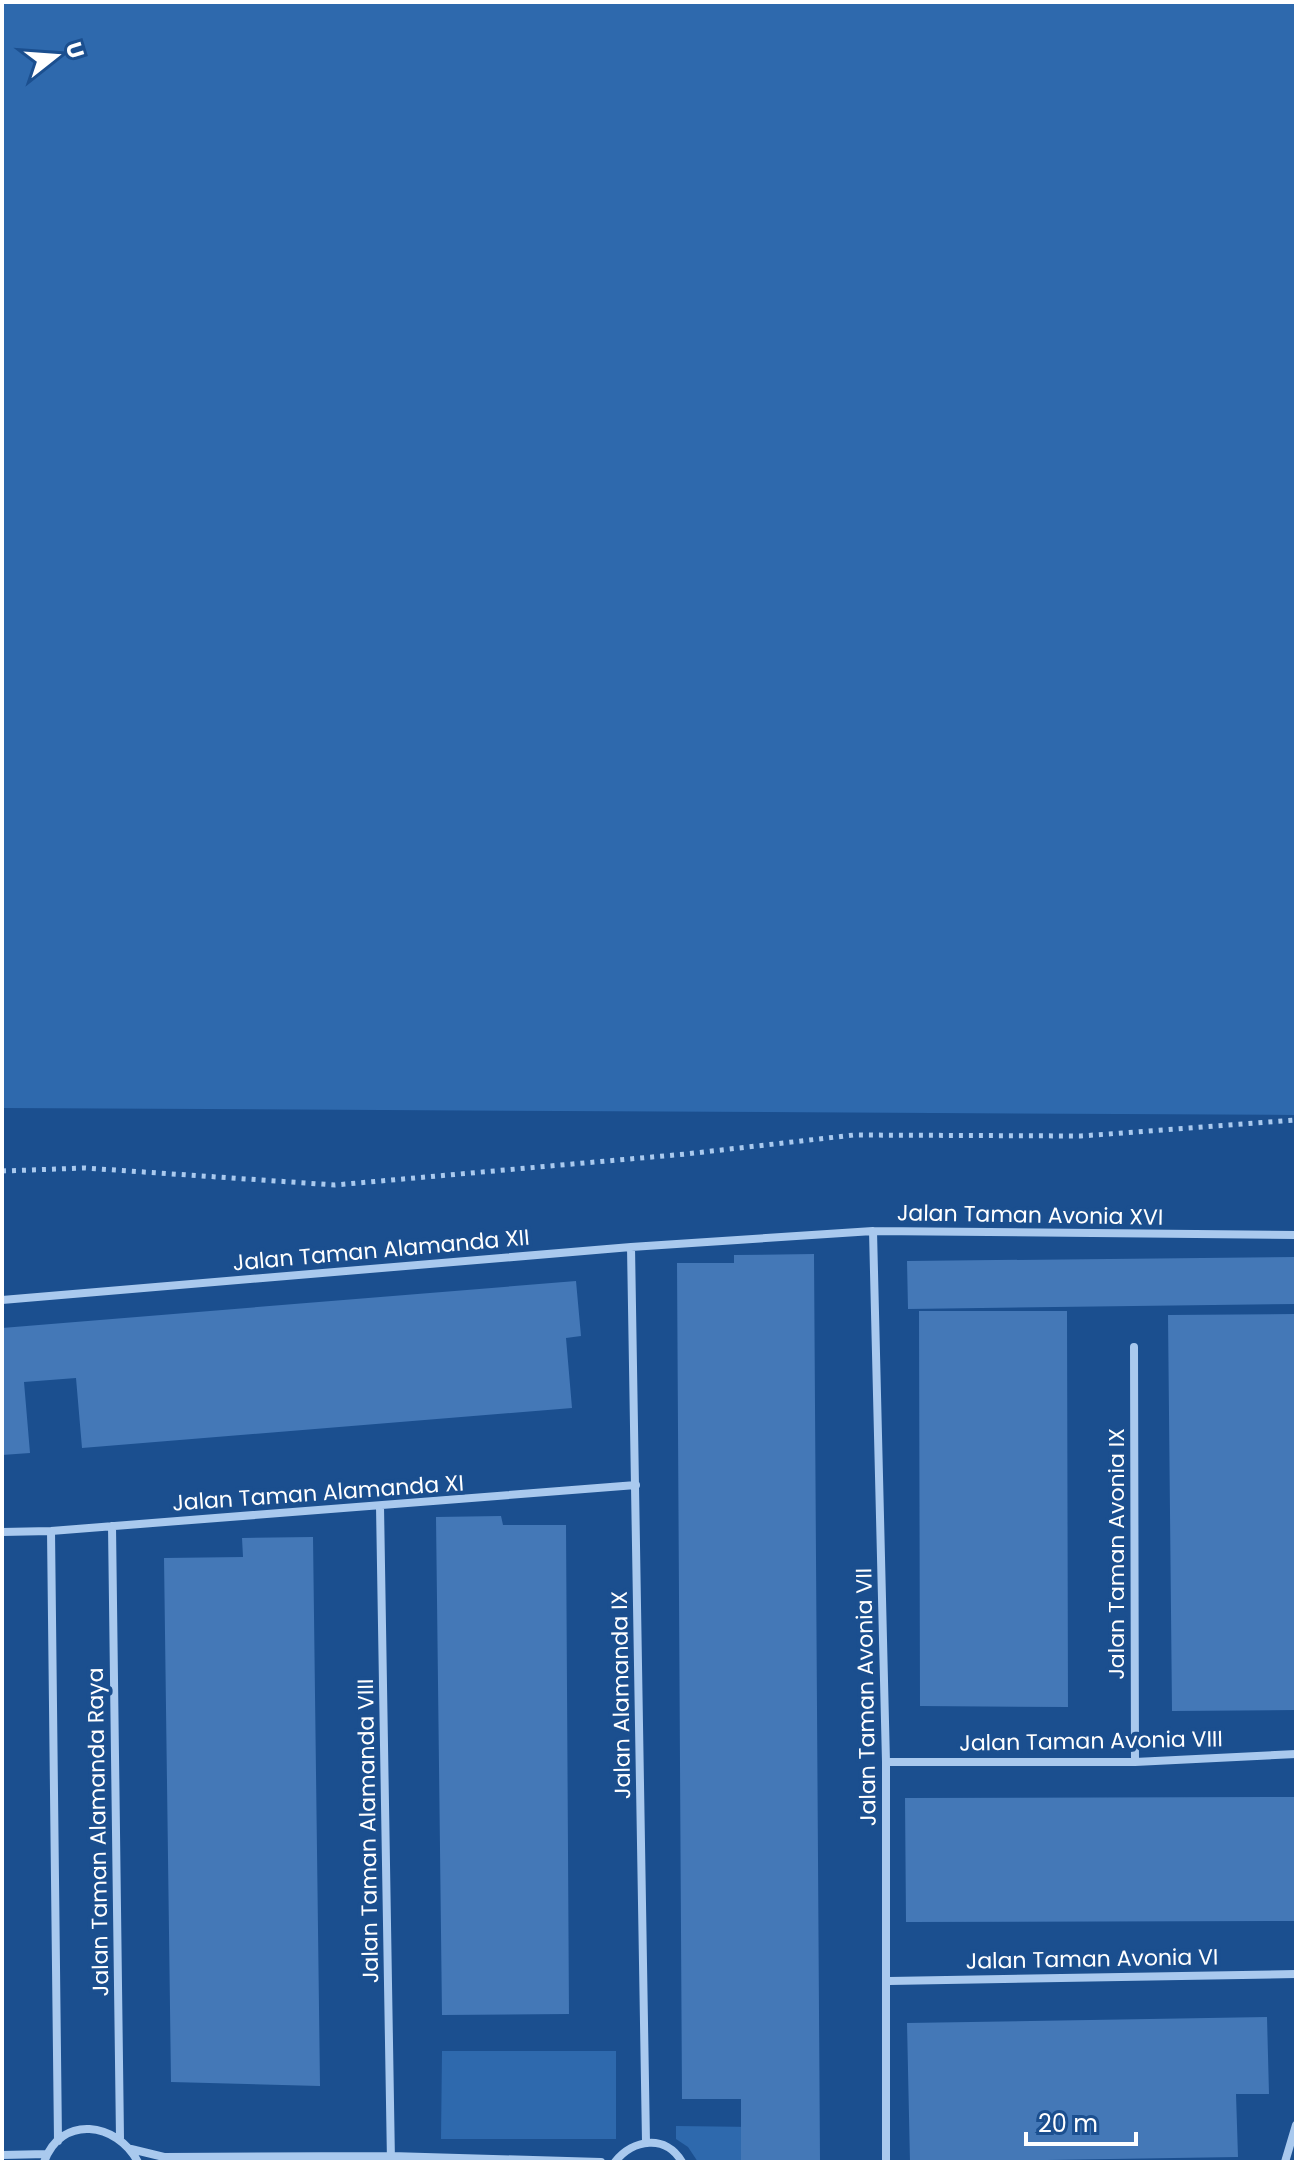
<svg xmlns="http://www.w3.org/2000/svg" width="1298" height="2164" font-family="Poppins,sans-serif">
	<rect width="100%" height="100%" fill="#1b4f8f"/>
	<path fill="#2e69ad" d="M2,2h1294v1113l-1294,-7z
		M442,2051h174v88h-175z
		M676,2126l80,1 -1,35h-57l-10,-15 -12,-8z"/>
	<path fill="#4478b7" d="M814,1254l6,908h-79v-63h-59l-5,-836h57v-8z
		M1296,1257v47l-388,5 -1,-48z
		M576,1281l5,55 -15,2 6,70 -490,40 -6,-70 -52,4 6,71 -28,2v-127z
		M919,1311h148l1,396 -148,-1z
		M1296,1314v396l-124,1 -4,-396z
		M501,1516l2,9h63l3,489 -127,1 -6,-498z
		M313,1537l7,549 -149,-4 -7,-524 79,-1 -1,-19z
		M1296,1797v124l-390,1 -1,-124z
		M1267,2017l2,77h-33l2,63 -328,5 -3,-139z"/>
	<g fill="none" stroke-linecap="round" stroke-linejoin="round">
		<path stroke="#a9c9ee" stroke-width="5" stroke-dasharray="4 6" stroke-linecap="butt" d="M2,1171l83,-3 250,17 351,-31 168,-19 227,1 215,-16"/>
		<path stroke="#a9c9ee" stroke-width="8" d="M873,1231l13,531v400
			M631,1247l15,895
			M2,1300l629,-53 242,-16 423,4
			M1134,1347l1,415
			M380,1506l11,656
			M112,1526l8,612
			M51,1531l7,610
			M2,1532l49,-1 585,-46
			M886,1762h249l161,-8
			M889,1981l407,-7
			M131,2149l33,8 227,-1 210,6
			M2,2155l45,-1
			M44,2162c17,-48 73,-40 94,0
			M615,2162c18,-23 51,-28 67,0
			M1285,2162l11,-37"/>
	</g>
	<g text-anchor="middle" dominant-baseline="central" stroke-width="8" stroke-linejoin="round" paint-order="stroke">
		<g font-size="22" fill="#fff" stroke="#1b4f8f">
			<text transform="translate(1030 1215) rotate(1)">Jalan Taman Avonia XVI</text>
			<text transform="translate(381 1250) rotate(-5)">Jalan Taman Alamanda XII</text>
			<text transform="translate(318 1493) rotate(-4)">Jalan Taman Alamanda XI</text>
			<text transform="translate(1116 1554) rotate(-90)">Jalan Taman Avonia IX</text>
			<text transform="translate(621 1695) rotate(-91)">Jalan Alamanda IX</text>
			<text transform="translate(866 1697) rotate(-91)">Jalan Taman Avonia VII</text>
			<text transform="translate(1091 1741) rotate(-1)">Jalan Taman Avonia VIII</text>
			<text transform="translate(368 1831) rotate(-91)">Jalan Taman Alamanda VIII</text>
			<text transform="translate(98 1832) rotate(-91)">Jalan Taman Alamanda Raya</text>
			<text transform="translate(1092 1959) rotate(-1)">Jalan Taman Avonia VI</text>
		</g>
	</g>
	<rect width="1298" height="2164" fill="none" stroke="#ffffff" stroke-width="8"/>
	<g transform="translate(56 56) rotate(73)" stroke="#1b4f8f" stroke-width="6" paint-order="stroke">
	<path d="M0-6L14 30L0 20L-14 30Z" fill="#ffffff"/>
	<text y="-12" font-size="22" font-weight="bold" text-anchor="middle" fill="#ffffff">U</text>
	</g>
	<path d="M1026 2132v12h110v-12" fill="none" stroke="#ffffff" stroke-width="4"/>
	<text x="1038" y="2132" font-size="24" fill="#ffffff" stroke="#1b4f8f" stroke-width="6" paint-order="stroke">20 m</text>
</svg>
